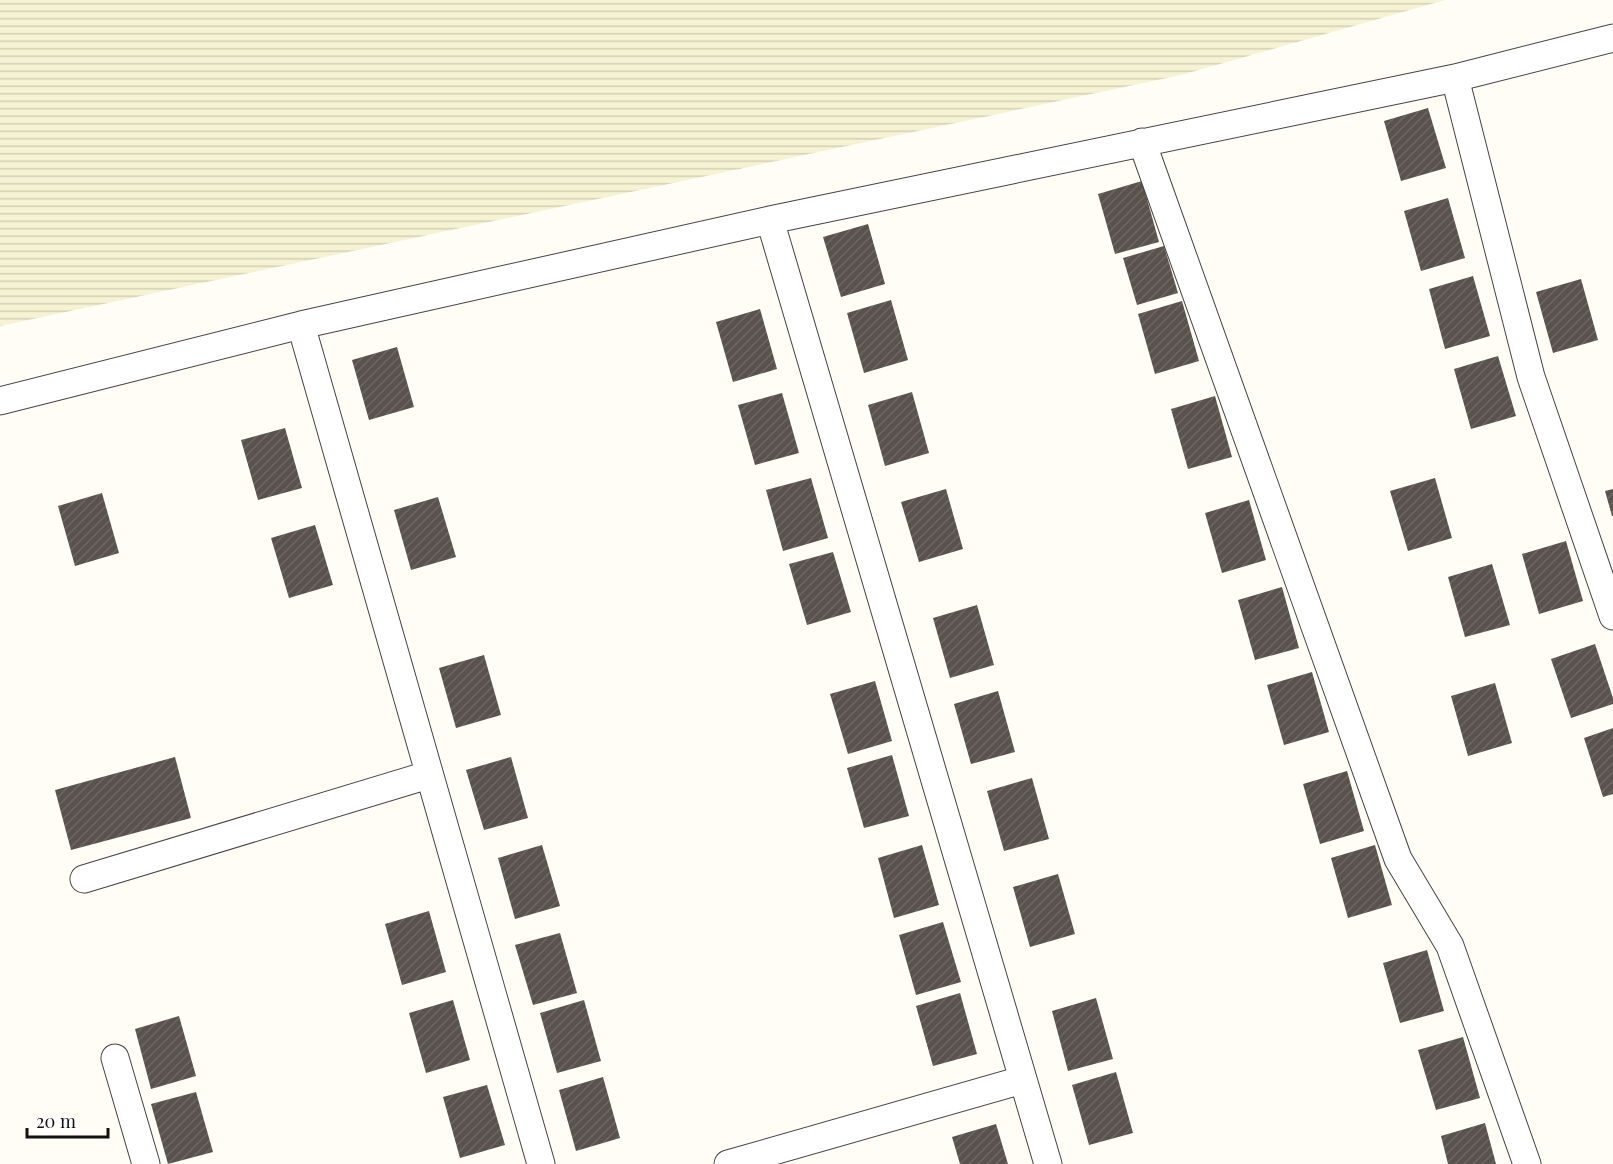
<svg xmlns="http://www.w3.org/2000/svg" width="1613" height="1164" font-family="'Playfair Display',serif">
	<defs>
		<pattern id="farmland-rules" width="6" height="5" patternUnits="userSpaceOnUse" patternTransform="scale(1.5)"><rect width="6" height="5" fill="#f6f3d4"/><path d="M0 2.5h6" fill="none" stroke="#d2cfb5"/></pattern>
		<pattern id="building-hatch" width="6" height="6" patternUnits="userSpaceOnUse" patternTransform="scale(1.5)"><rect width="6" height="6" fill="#5a524d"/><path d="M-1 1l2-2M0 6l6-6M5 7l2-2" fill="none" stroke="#6d6662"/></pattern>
	</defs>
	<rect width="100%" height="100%" fill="#fffdf5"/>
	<path fill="url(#farmland-rules)" d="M0,0h1445l-264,75 -1181,251z"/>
	<path fill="url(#building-hatch)" d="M1428,108l18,60 -45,13 -17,-60z
		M1142,181l17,61 -44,12 -17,-60z
		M1448,198l17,60 -44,13 -17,-60z
		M868,224l17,60 -44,13 -18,-60z
		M1164,246l14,47 -41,12 -14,-47z
		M1473,276l17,60 -45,13 -16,-60z
		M1581,279l17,61 -45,13 -17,-61z
		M891,300l17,60 -44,13 -17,-60z
		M1182,301l17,60 -44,13 -17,-60z
		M760,309l17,60 -44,13 -17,-60z
		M397,347l17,60 -45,13 -17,-60z
		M1498,356l18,60 -45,13 -17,-60z
		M912,392l17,61 -44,13 -17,-61z
		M782,393l17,60 -44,12 -17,-60z
		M1215,396l17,61 -44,12 -17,-60z
		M285,428l17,60 -44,12 -17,-60z
		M811,478l17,60 -45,13 -17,-61z
		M1435,478l17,60 -44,13 -18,-60z
		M946,489l17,60 -44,13 -18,-60z
		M1613,489v27h-1l-7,-25z
		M102,493l17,60 -44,13 -17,-60z
		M438,497l18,60 -45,13 -17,-60z
		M1249,500l17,60 -44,13 -17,-60z
		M315,525l18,60 -44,13 -18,-60z
		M1566,541l17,60 -44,13 -17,-60z
		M833,552l18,60 -44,13 -18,-61z
		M1492,564l18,61 -45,12 -17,-60z
		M1282,587l17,61 -44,12 -17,-60z
		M977,605l17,60 -44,13 -17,-60z
		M1595,644l18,54v6l-42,14 -20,-59z
		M484,655l17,60 -45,13 -17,-60z
		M1312,672l17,60 -45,13 -17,-60z
		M875,681l17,60 -44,13 -18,-60z
		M1495,683l17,60 -44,13 -17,-60z
		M998,691l17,61 -44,12 -17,-60z
		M1613,728v66l-10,3 -19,-59z
		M892,755l17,61 -45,12 -17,-60z
		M175,757l16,61 -120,32 -16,-60z
		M511,757l17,61 -44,12 -18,-60z
		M1347,771l17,60 -44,13 -17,-60z
		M1032,778l17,61 -45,12 -17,-60z
		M542,845l18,61 -45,13 -17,-61z
		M922,845l17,60 -45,13 -16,-60z
		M1375,845l17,60 -44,13 -17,-60z
		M1058,874l17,60 -45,13 -17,-60z
		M429,911l17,61 -44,13 -17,-61z
		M943,922l18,60 -45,13 -17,-60z
		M560,933l17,60 -44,12 -18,-60z
		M1427,950l17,61 -44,12 -17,-60z
		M960,993l17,61 -44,12 -17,-60z
		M1096,998l17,61 -45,12 -16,-60z
		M453,1000l17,60 -44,13 -17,-60z
		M584,1000l17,61 -44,12 -17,-60z
		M179,1016l17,60 -45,13 -16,-60z
		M1463,1037l17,61 -44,12 -18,-60z
		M1116,1072l17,61 -44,12 -17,-60z
		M603,1077l17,61 -44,13 -17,-61z
		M487,1085l18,60 -45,13 -17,-61z
		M196,1092l17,60 -45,12 -17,-60z
		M1485,1123l11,41h-48l-7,-28z
		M996,1124l12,40h-48l-8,-27z"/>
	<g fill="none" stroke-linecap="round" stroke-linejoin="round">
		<g stroke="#444" stroke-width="29">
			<path id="street" d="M1455,78l76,299 82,239
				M1142,142l256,717 52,87 77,218
				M770,220l278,944
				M301,325l240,839
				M0,401l301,-76 469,-105 685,-142 158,-40
				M84,879l344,-104
				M115,1058l31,106
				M728,1164l294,-84"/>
		</g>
		<use href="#street" stroke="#fff" stroke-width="27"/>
	</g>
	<path d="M27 1128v9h81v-9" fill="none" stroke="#111111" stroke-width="3"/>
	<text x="36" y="1128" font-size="18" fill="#111111" stroke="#ffffff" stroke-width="4.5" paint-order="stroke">20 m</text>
</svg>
